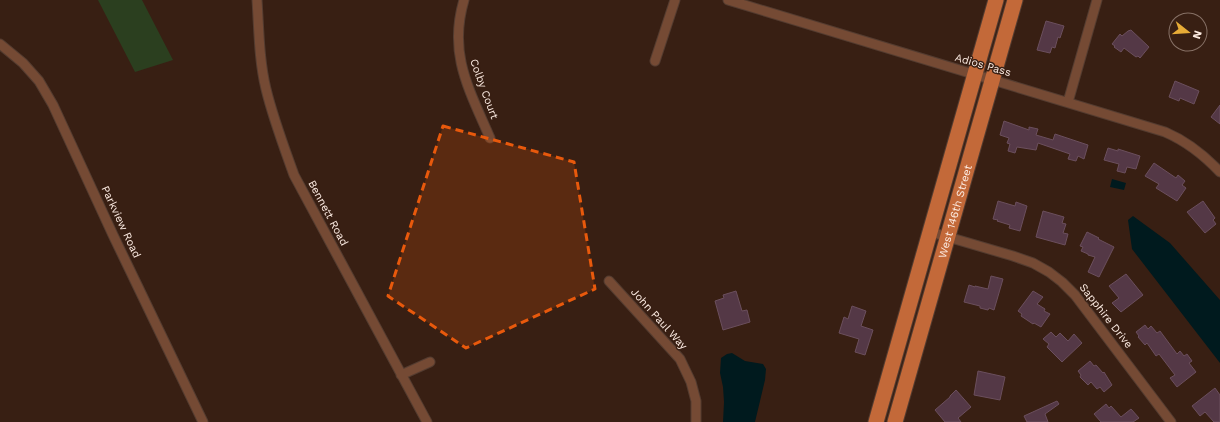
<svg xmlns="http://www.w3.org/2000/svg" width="1220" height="422" font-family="'Work Sans',sans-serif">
	<rect width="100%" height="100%" fill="#381f13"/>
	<path fill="#2b3f1f" d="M98,0h44l31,60 -38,12z"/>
	<path fill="#001a1e" d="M1112,179l14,4 -2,7 -14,-3z
		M1133,216l37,27 50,57v63l-88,-114 -4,-29z
		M732,353l13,8 18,3 3,5 -1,11 -10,42h-32l1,-20 -1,-15 -3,-14 1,-15 6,-4z"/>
	<path fill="#543846" stroke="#6b4f5d" d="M1046,21l18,5 -4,12 -2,-1 -3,11 -3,-1 -2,6 -13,-3z
		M1131,30l18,17 -9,11 -2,-2 -2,1 -12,-9 -3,4 -7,-5 1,-1 -3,-2 8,-10 2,2 6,-5z
		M1175,81l24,10 -5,13 -14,-6 -1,3 -10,-4z
		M1220,105v19l-9,-7z
		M1004,121l25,9v-3l9,2 -2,6 17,5 2,-6 33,11 -4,14 -6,-3 -2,5 -8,-2 2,-5 -32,-11 -2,7 -19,-3 -2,6 -7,-2 2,-7 -3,-1 2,-5 -9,-3z
		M1108,148l10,3v-2l22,7 -4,13 -9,-2 -2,6 -8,-2 2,-7 -15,-4z
		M1154,163l22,15 2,-3 7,6 -3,4 4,3 -9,13 -21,-13 3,-4 -14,-8z
		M998,201l17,5 1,-4 11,4 -7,25 -11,-3 1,-3 -13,-4 1,-1 -5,-1z
		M1203,201l12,17 -2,2 3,4 -11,9 -18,-21z
		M1043,211l21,6 -2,6 4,1 -3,9 5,1 -3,11 -29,-8z
		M1087,232l12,6 -1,1 16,8 -15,30 -11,-5 7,-15 -7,-2v-1l-7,-3 2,-4 -3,-1z
		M1126,274l17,21 -22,17 -9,-9 7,-5 -10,-12z
		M991,276l12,3 -9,31 -5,-2 -1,2 -8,-2v-2l-16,-4 5,-17 6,2v-1l13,3z
		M736,291l6,20 5,-1 3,12 -27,8 -8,-29 9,-3 -1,-3z
		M1033,291l10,6 -6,7 8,5 -1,2 6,3 -9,13 -7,-4 -1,1 -12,-8 1,-2 -4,-3z
		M852,306l14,5 -5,15 12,4 -8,25 -10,-3 4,-13 -20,-6 5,-16 4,2z
		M1145,325l3,4 3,-3 6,7 3,-2 17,23 3,-3 4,5 3,-2 5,7 -3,2 7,9 -19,15 -7,-9 5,-3 -16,-21 -3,2 -9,-13 -2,2 -7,-8 1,-1 -3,-4z
		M1051,332l5,5 4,-4 8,8 6,-7 8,9 -20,19 -15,-15 2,-3 -6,-5z
		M1090,361l4,5 2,-1 7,8 1,-1 8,13 -8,7 -4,-5 -3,2 -6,-7 -3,3 -8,-8 1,-2 -3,-4z
		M978,371l27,6 -5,23 -26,-5z
		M1215,388l5,7v27h-6l-9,-10 -5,4 -8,-10z
		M956,390l15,17 -13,11 3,4h-16l-10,-12 15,-13v-1z
		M1057,401l2,3 -14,10 3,8h-21l-3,-6z
		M1106,404l3,4 2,-2 10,11 10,-8 8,9 -6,4h-32l-7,-8z"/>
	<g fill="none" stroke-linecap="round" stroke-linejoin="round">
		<g stroke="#543c30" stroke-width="11">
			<path id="minor" d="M257,0c2,30 2,60 9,89 7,29 18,58 28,86l133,247
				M464,0c-16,54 5,89 26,138
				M728,0l437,132c21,9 39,23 55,40
				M0,44l23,19 16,18 14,24 60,130 90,187
				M655,61l20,-61
				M1068,102l29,-102
				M931,232l82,24 20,7 16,9 13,10 13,13 96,127
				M609,281l71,78 11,23 5,19v21
				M401,375l29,-13"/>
		</g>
		<g stroke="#543c30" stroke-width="17">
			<g id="primary">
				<path d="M876,422l120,-422"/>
				<path id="s1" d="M895,422l120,-422"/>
			</g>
		</g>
		<use href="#minor" stroke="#754a34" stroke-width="9"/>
		<use href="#primary" stroke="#c36939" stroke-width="15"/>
	</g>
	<path fill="#e8590c" fill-opacity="0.2" stroke="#e8590c" stroke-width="3" stroke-dasharray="8 5" stroke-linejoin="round" d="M443,126l131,36 21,127 -129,59 -78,-52z"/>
	<g text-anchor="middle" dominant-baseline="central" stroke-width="3" stroke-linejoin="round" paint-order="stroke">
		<g font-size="11" fill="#fdece3" stroke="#381f13">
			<text transform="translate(983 65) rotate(16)">Adios Pass</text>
			<text transform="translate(484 89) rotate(70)">Colby Court</text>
			<text stroke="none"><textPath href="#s1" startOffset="219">West 146th Street</textPath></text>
			<text transform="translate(328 213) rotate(62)">Bennett Road</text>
			<text transform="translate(121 222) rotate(65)">Parkview Road</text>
			<text transform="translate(1106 316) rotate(52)">Sapphire Drive</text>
			<text transform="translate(659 319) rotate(48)">John Paul Way</text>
		</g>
	</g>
	<g transform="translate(1188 32) rotate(107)"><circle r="19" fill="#381f13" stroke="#877166"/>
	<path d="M0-3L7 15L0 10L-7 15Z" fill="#e7ac37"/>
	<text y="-6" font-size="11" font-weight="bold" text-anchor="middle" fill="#fdece3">N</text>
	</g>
</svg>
